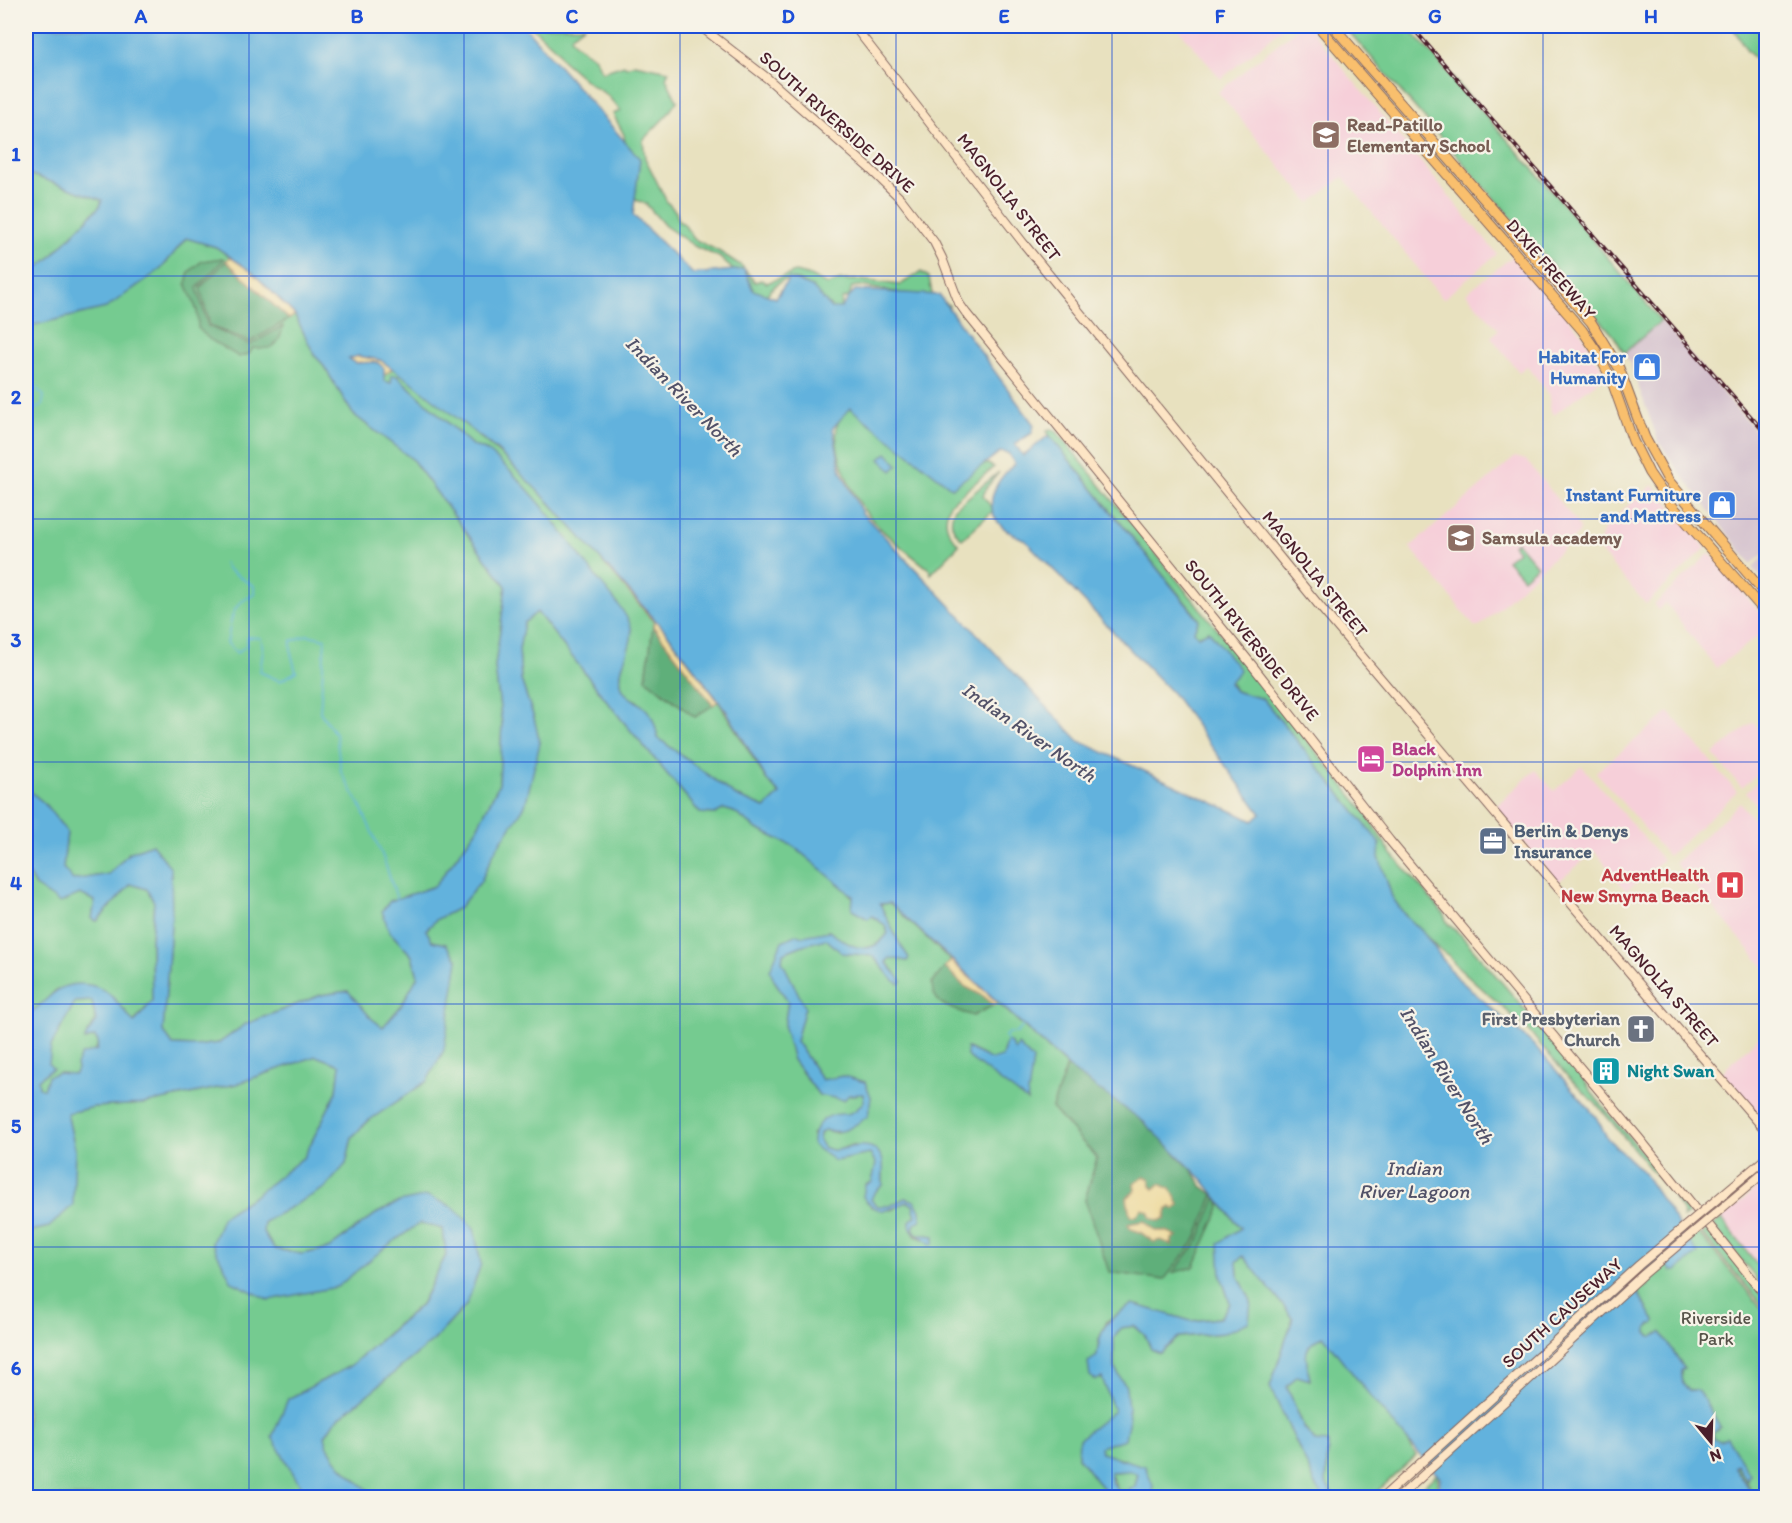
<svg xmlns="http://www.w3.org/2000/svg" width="1792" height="1523" font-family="Itim,sans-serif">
	<rect width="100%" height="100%" fill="#f7f3e8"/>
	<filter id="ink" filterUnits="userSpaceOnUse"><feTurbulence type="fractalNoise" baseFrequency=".0167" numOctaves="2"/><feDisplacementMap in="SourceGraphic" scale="12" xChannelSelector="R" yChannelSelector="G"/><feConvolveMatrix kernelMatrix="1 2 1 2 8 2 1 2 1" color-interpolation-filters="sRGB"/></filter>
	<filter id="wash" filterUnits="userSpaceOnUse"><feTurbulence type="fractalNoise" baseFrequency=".008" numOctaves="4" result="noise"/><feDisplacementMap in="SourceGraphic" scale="24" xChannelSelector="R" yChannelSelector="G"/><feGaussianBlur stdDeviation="1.35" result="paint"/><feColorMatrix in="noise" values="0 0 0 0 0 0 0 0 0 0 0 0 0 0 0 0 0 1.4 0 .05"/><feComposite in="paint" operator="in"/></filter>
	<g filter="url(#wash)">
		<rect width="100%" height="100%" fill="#e8e1bf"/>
		<path fill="#f6cfd9" d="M1176,26h109l-64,53z
			M1300,26h8l189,228 -54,45 -100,-122 -33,26 -92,-111z
			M1513,256l69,78 24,41 -52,40 -5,-6 1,-14 -23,-29 -8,6 -28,-35 8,-7 -33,-37z
			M1515,457l11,3 50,62 4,8 -2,4 -99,93h-4l-65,-80z
			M1653,485l53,63 -60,56 -48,-55 7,-24z
			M1710,553l56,67v10l-50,38 -50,-65 -8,7 -4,-5z
			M1669,712l68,80 -69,64 -72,-84z
			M1753,722l13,17v26l-24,23 -29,-34z
			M1582,766l81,94 -37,31 -31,-40 -37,31 -64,-74 41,-38 19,21z
			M1766,774v42l-20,-24z
			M1740,803l26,31v135l-91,-106z
			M1766,1030v94l-44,-52z
			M1766,1180v95l-45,-56z"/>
		<path fill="#d1bdcb" d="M1662,321l104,122v109l-15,12 -74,-95 -19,-29 -29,-79 -5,-8z
			M1766,556v28l-14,-17z"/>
		<path fill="#74cb90" stroke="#5f755e" stroke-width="1.5" fill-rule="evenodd" d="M531,26h53l-12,9 -1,3 4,6 20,14 7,14 22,-7 2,2 9,-3 34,7 -3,7 11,23 -9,13 -25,26 2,18 22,44 9,10 3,10 4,1 11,16 26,13 22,14 13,16 6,-2 6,3 28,-11 13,3 19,10 14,-5h19l40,5 21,-13 8,5 3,17 17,11 -1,6 -29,-15 -59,-10 -8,1 -3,10 -7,2 -1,10 -7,1c-21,-19 -42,-51 -68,-14l-13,-5 -3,-8 -6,-3 -25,-23 -23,-10 -31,-21 -19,-22 -10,-4 -5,-5 -7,-60 -11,-21 8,-3 -15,-17 -15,-9 -29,-25 -4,-9z
			M1344,26h63l128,145 126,150 -37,32 -10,-17z
			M1732,26h34v42l-19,-17z
			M26,173l76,26 -2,7 -50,52 -24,19z
			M186,238l30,9 14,10 -30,31 50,54 45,-27 20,41 7,7 31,51 59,45 94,127 -11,81 7,57 -3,60 -23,46 -41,56 -21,8 -25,37 23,25 6,20 -17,30 -18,21 -11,-8 -25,-28 -26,4 -75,29 -27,19 -24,3 -22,-1 -10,-14 9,-118 -43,-60 -20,21 -36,6 -10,-12 4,-36 -23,-29 -18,-15v-461l135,-58z
			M391,367l21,12 110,94 78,85 54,64 -8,57 49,38 23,-16 48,78 14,15 -15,14 -29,-12 -78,-58c-3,-12 -10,-28 -21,-37 -4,-2 -9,-3 -12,-7 -11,-15 1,-41 6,-56l-143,-187 -15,-5 -76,-70 -6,7 -7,-2 -1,-5z
			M849,406l128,60 11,-2 6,3 -44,37c-8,18 -3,28 9,41l-28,29 -1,-4c-23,-19 -51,-38 -68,-63 -14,-22 -31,-60 -24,-86 2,-6 7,-11 11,-15z
			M1050,429l5,1 8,9 299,369 29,45 52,60 5,11 13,11 116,135 19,28 68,80 25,36 -6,4 -1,-8 -9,-14 -74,-89 -31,-30 -41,-48 -72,-65 -6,-8 -12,-8 -13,-15 -20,-19 -12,-17 -13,-40v-15l-116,-143 -28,-8 -5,-10 9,-11 -30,-39 -11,5 -4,-5 5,-12 -150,-184 -2,-4z
			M999,472l-12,15 -4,9 12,16h-3l-30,27c-10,-10 -14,-17 -7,-31z
			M1517,542l20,24 -14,12 -16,-18 11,-9 -5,-6z
			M537,612l85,108 78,93 15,1 9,-5 10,3 23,17 36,17 36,28 43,42 13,9 3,8c-18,26 -39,13 -59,-2l-47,11 -8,38 14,21 -4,27 9,32 26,35 26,2 4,-2 14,-1 1,7 -7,9 -45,24 23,27 35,-7 6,9 -4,19 -7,3 6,22 22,3 13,-9 7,4 3,11 -6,5 5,15 13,5 6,-5 -17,-2 -4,-5 7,-18 -15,-13 -15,8h-12l-8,-6 4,-7 9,-8v-24l-7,-10 -25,-6 -15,6 -12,-3 -5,-7 1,-8 4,-3 12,3 35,-36 -28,-21 -21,4 -26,-39 9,-34 -23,-45 1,-9 20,-8 23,-6 16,14 31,3 20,24 3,-7 -10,-11 4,-4 17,3 2,-3 -11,-17 -18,-37 10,-1 61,58 -19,22 41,33 24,-14 70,64 -15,42 45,50 -12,42 111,39 18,-44 27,33 -20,48 9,27 -10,15 -29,3 -58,-17 -26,17 -8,18 -2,17 5,22 13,33 -35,28 -2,18 19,25 6,5v11l-726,-1c-20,-16 -48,-35 -52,-61l9,-14 100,-82 33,-36 7,-76 -75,-26 -23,12 -48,35 -26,5 -27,-5 -12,-16 1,-11 82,-58 6,-27 16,-16 59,-40 5,-140 -6,-11 11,-11 22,-11 22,-27 13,-29 13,-21 27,-113 -13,-38 -2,-31 5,-26zM1006,1042h4l5,9 3,-5 9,55 -59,-53 24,12 10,-3z
			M26,870l9,16 45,8 15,7 -3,18 5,2 34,-37 16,5 7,12 -3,39 1,61 -19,22 -7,-11 -21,-21 -49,-1 -19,19 -11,6z
			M92,1001l4,20 -10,15v4l9,-3 3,5c-2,15 -17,19 -23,33l-17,-2 -15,17 -4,-3 -1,-7 9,-8 4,-26 24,-44z
			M316,1056l24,9 -3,26 -33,66 -51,40 -30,19 9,66 155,-36 33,-23 23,6 3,26 -25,49 -71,62 -62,33 16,93 6,5h-284v-265l23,-5 26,-78 -8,-36 27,-6 49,-3 93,-20z
			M1721,1219l45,56v5l-5,5 -48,-60z
			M1694,1228l72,85v184l-11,-1 -21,-30 2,-2 11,16v-3l3,-2 -23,-37 -7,3 -7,-2v-6l7,-6 -23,-36h-7c-8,-6 -10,-11 -9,-21l3,-2 -23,-36 -8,5 -6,-4v-5l8,-7 -26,-43z
			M1708,1229l58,72v8l-64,-75z
			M1243,1255l10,10 40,53 -23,69 52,110h-170l1,-11 -29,-27 -23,-5 -1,-7 24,-8 2,-52 -12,-20v-29l7,-10 13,-2 11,9 6,14 9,4 19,-16 45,-4 27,-32 -13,-26 -1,-14z
			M1314,1333l18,5 71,94 13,24 -45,41h-37l-8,-13 2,-41 -13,-1 -11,-15 -17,-40 10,-11 13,4 -5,-26z
			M1130,1471l8,3 -3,12 -7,5h-10l-8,-19z
			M1438,1473l-1,12 -13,12 -14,1z"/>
		<path fill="#5faf7a" stroke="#546752" stroke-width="1.5" fill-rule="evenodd" d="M222,258l2,1 -27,29 11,38 42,19 33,-19c-3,19 -10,25 -30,22l-4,6 -10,3 -30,-18 -11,-11 -1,-17 -11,-28 3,-11 13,-11z
			M226,261l63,58 -39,23 -40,-16 -10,-38z
			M653,626l60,79 -18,12 -49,-38z
			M945,967l19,19 19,10 11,9 -21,11c-19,-7 -41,-9 -41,-33z
			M1067,1066l77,56 49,49 9,15 12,9 -18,44 -32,41 -55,-8 -24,-72 12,-42 -45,-50zM1151,1186l20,21 -4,3 -25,-1 -6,7 -9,-18 8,-7zM1144,1221l12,10h10l6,8v5l-11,-4 -7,2 -25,-18z
			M1216,1198l3,3 1,7 -26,59 -21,6 25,-32z"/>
		<path fill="#eeda9e" stroke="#9c7c64" stroke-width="1.5" d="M230,257l22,15 43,43 -6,4 -63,-58z
			M358,356l22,4 13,8 -10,8 -23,-14 -4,1 -9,-5z
			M601,560l66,73 51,68 -5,4 -60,-79 1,-5z
			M951,961l46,41 -3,3 -11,-9 -19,-10 -19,-19z
			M1144,1176l6,3 1,7 3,3 6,-5 11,5 8,16 -5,5 -3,-3 -4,3 -2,8 -6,3 -8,-3 -3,-7 -6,-2 -6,7h-6l-3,-18 8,-7 -1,-8z
			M1144,1221l12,10h10l11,5 -5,3v6l-11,-5 -7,2 -14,-10 -9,-3 -3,-5z"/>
		<path fill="#62b2dd" stroke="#566884" stroke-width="1.5" fill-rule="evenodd" d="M26,26h498l116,133 -7,56 60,59 51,-5 9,21 23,8 13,-20 23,9 19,21h10l14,-18 84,5 95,130 -2,8 -17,11 8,12 26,-21 150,185 -5,11 4,5 11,-5 31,39 -11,13 6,8 28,8 117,144 -1,14 13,40 12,17 20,19 30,42 82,72 60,70 12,22 35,33 55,82 -22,17h-5l-6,-8 -29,27 19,31 -1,3h-4l-3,4v5l6,4 8,-5 23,36 -3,2c-1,10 1,15 9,21l8,-1 22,37 -7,6v6l7,2 7,-4 23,38 -2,2 -1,4 -10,-17 -3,2 17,27 7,4h-330l11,-10 1,-9 -61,-71 -56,-71c-23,11 -17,22 -13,44l-13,-4 -10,11 17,41 11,14 13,1 -2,41 8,13h-12l-52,-110 23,-69 -50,-62 -6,6 1,13 13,26 -2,21 -25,11 -45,4 -19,16 -9,-4 -6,-14 -11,-9 -13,2 -7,10v29l12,20 3,32 -4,20 -25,8 1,6 44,13 8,20 -1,11h-49v-10l-6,-5 -19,-25 1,-18 35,-28 -12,-33 -6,2 -6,-4 -2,-14 9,-6c3,-32 10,-35 36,-52l58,17 29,-3 10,-15 -9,-27 -2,-33 22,-15 -38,-48 -59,-58 -71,-51 -183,-168 -10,1 18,37 11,17 -2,3 -17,-3 -4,4 16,19 -2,3 -7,-4 -20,-24 -31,-3 -16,-14 -23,6 -20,8 -1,8 23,46 -9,34 26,39 21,-4 22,6 6,15 -3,19c-16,11 -23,19 -44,14l-4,3 -1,8 5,7c5,1 10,3 14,2 15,-4 40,-11 45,12 1,7 -1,16 0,23l-9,8 -3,7 7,6h12l15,-8 10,3 5,10 1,9 -6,3 -2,6 4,5 17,2v7l-3,2c-7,-11 -22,-7 -21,-24l6,-5 -3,-11 -6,-4c-19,12 -30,14 -44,-4l2,-12 7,-3 4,-19 -6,-9 -35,7 -22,-16c-1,-18 9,-30 28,-31 9,-1 0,2 9,-1 7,-2 10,-7 14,-12l-1,-7 -14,1 -5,5 -25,-5 -26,-35 -9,-32 4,-27 -14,-21 -4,-10 12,-29 15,-7 6,2 26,-5c20,15 41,28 59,2l-3,-8 -13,-9 -4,3 -16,-9 1,-14 -60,-50 -36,-17 -23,-17 -10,-3 -9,5 -15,-1 -78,-93 -85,-108 -13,11 -5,26 2,31 13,38 6,25 -15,63 -31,46 -13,29 -22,27 -22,11 -11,11 6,11 14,3 12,16 -14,90 -17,31 -59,40 -16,16 -6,27 -21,24 -61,34 -1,11 12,16 27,5 26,-5 48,-35 23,-12 29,-6 25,11 21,21 7,36 -14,40 -33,36 -100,82 -9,14c4,26 32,45 52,61h-67l-6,-5 -32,-55 16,-38 62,-33 71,-61 25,-50 -3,-26 -23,-6 -33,23 -50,41 -68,13 -37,-18 -20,-39 11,-27 30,-19 51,-40 33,-66 3,-26 -24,-9 -80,28 -93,20 -49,3 -27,6 8,36 -2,56 -24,22 -23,5v-217c12,-6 18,-15 29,-23 14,-11 35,-10 50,-1 11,7 21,22 29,32l18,-22 -1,-61 3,-38 -7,-13 -16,-5 -34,37 -5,-2 3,-18 -15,-7 -20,9 -25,-17 -9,-16v-82l18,15 23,29 -4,36 10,12 36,-6 20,-21 23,-9 19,24 1,45 -9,118 10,14 22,1 24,-3 27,-19 75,-29 27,-4 24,28 11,8 18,-21 17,-30 -6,-20 -23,-25 -7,-20 8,-10 45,-15 41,-56 23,-46 3,-60 -7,-57 11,-81 -94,-127 -59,-45 -31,-51 -7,-7 -20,-41 -43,-43 -36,-25 -30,-9 -25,31 -55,39 -80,19v-50l24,-19 50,-52 2,-6 -76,-27zM358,356l22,4 33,23 85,68 52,52 117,130 60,79 40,68 13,14 -15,14 -29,-12 -78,-58c-2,-9 -4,-21 -12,-29 -8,-9 -22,-11 -25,-24 -4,-20 14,-39 10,-58 -3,-13 -25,-38 -34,-49 -33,-43 -65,-91 -107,-125 -5,-4 -11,-5 -17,-7l-76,-70 -5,-1 -1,8 -7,-2v-13l-7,-6 -21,1 -7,-4zM850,408l102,80 48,-36 8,1 7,11c-22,18 -36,47 -7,67 5,4 12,6 17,9l148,154 88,120 -8,7 -174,-80 -217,-228 -21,-42 -8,-43zM92,1001l4,20 -10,15 -1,4 10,-3 3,5 -1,8 -16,5 -5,10 1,4 -2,5 -17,-1 -10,3 -4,13 -5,-2 -1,-7 9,-8 6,-3 -4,-5 2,-18 24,-44zM1130,1471l8,3 -3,12 -7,5h-10l-6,-9 -2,-10z
			M887,453l11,12 -6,6 -12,-12z
			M1006,1042h4l5,9 3,-6 15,15 -6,41 -60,-45v-8l25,12 10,-3z"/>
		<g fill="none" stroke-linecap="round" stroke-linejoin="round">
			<path stroke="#62b2dd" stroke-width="1.5" d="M26,383l7,2 11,11 -2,10 -16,7
				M224,563l3,6 27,17v9c-25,9 -22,25 -27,48l10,10 9,-7 2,-9 13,1 2,12 -3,22 20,9 16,-9 -5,-19v-12l17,-6 17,4 -5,73 16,23 5,37 19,33 23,52 14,42
				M1008,1042l-3,-6 3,-3h9l6,-7"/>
		</g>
	</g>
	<g filter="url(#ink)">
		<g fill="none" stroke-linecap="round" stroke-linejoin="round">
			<g stroke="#81635f" stroke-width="10">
				<path id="secondary" d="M700,26l67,52 101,89 33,32 33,43 8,16 17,45 7,10 286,352 138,176 249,297 127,158
					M854,26l170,218 298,365 330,390 114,132
					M1398,1498l127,-115"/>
			</g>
			<g stroke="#81635f" stroke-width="11">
				<path id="primary" d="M1318,26l264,304 15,22 13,24 23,65 16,32 20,29 97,111
					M1333,26l258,296 28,46 26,70 23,42 98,115"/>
			</g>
			<use href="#secondary" stroke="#fde5c5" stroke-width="8"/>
			<use href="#primary" stroke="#f9bf6d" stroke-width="9"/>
			<g stroke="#4a1f2b" stroke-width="4">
				<path id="rail" d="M1411,26l355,408"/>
			</g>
			<use href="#rail" stroke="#f7f3e8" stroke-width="1.5" stroke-dasharray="4.5" stroke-linecap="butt"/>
			<g stroke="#81635f" stroke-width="10" stroke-linecap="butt">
				<path id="secondary-bridge" d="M1525,1383l119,-109 122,-103
					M1382,1498l257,-233 127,-107"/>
			</g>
			<use href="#secondary-bridge" stroke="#fde5c5" stroke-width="8"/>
		</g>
	</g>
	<path fill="none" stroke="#1d4ed8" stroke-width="1.5" stroke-opacity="0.55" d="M249,26v1472M464,26v1472M680,26v1472M896,26v1472M1112,26v1472M1328,26v1472M1543,26v1472M26,276h1740M26,519h1740M26,762h1740M26,1004h1740M26,1247h1740"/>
	<defs>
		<g id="school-square" transform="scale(1.5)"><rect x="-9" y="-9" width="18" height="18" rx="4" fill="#8d6e63" stroke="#f7f3e8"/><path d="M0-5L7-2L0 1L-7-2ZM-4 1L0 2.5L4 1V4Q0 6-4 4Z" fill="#fff"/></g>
		<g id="shop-square" transform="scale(1.5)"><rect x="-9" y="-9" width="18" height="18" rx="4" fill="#3f7fe0" stroke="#f7f3e8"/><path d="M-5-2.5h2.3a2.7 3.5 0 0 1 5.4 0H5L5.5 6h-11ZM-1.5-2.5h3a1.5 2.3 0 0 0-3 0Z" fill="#fff"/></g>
		<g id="hotel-square" transform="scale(1.5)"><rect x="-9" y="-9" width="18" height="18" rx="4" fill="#d1479c" stroke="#f7f3e8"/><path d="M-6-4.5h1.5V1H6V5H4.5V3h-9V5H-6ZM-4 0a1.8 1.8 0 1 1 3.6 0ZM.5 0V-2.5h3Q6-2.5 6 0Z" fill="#fff"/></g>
		<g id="office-square" transform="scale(1.5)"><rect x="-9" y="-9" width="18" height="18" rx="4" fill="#5c6f8a" stroke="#f7f3e8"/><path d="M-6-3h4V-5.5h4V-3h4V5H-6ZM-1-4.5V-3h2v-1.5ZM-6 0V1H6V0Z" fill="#fff"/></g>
		<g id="hospital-square" transform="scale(1.5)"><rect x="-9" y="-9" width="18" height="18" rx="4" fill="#e0444e" stroke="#f7f3e8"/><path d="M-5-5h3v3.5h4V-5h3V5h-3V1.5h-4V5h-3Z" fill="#fff"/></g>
		<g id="church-square" transform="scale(1.5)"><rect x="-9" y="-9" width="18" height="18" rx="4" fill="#6b7280" stroke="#f7f3e8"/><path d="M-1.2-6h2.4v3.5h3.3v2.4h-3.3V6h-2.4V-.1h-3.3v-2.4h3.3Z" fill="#fff"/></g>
		<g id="building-square" transform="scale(1.5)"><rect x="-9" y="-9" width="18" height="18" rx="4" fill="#0f9aa8" stroke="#f7f3e8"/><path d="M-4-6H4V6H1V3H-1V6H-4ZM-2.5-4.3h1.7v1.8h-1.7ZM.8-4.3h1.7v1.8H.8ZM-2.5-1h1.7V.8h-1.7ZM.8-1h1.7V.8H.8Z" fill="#fff"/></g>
	</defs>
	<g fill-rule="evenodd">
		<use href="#school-square" x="1326" y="135"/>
		<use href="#shop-square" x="1647" y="367"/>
		<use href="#shop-square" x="1722" y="505"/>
		<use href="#school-square" x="1461" y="538"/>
		<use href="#hotel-square" x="1371" y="759"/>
		<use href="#office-square" x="1493" y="841"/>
		<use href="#hospital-square" x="1730" y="885"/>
		<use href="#church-square" x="1641" y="1029"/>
		<use href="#building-square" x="1606" y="1071"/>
	</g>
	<g text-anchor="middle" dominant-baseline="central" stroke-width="4.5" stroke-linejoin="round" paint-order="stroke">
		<g font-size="18" fill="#4a1f2b" stroke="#f7f3e8">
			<text transform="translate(837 122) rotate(42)">SOUTH RIVERSIDE DRIVE</text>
			<text transform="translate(1009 197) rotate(52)">MAGNOLIA STREET</text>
			<text transform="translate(1551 269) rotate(49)">DIXIE FREEWAY</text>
			<text transform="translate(1315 574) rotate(51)">MAGNOLIA STREET</text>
			<text transform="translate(1252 640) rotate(51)">SOUTH RIVERSIDE DRIVE</text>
			<text transform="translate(1664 986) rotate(49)">MAGNOLIA STREET</text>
			<text transform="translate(1562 1313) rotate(-42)">SOUTH CAUSEWAY</text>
		</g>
		<g font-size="18" font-weight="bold" fill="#785e54" stroke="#f7f3e8" text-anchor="start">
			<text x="1347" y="125">Read-Patillo<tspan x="1347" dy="21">Elementary School</tspan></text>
			<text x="1482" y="538">Samsula academy</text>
		</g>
		<g font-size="18" font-weight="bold" fill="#366cbe" stroke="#f7f3e8" text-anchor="end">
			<text x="1626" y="357">Habitat For<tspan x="1626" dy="21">Humanity</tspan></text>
			<text x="1701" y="495">Instant Furniture<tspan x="1701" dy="21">and Mattress</tspan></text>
		</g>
		<g font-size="18" font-weight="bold" fill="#b23c85" stroke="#f7f3e8" text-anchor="start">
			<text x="1392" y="749">Black<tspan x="1392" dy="21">Dolphin Inn</tspan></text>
		</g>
		<g font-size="18" font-weight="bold" fill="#4e5e75" stroke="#f7f3e8" text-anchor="start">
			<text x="1514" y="831">Berlin &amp; Denys<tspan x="1514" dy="21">Insurance</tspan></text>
		</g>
		<g font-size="18" font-weight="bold" fill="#be3a42" stroke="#f7f3e8" text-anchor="end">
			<text x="1709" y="875">AdventHealth<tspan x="1709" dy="21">New Smyrna Beach</tspan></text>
		</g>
		<g font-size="18" font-weight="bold" fill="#5b616d" stroke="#f7f3e8" text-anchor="end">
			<text x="1620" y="1019">First Presbyterian<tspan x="1620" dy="21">Church</tspan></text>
		</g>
		<g font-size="18" font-weight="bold" fill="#0d838f" stroke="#f7f3e8" text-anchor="start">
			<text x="1627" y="1071">Night Swan</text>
		</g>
		<g font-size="18" fill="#575349" stroke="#f7f3e8">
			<text x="1716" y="1318">Riverside<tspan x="1716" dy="21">Park</tspan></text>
		</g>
		<g font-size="20" font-style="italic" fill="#525269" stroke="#f7f3e8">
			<text transform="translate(684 396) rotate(46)">Indian River North</text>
			<text transform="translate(1029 732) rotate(35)">Indian River North</text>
			<text transform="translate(1447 1075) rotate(58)">Indian River North</text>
			<text x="1414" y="1168">Indian<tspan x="1414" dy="23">River Lagoon</tspan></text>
		</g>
	</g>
	<rect width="1792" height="1523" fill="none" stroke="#f7f3e8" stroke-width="66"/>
	<g transform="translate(1711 1442) rotate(161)" stroke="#f7f3e8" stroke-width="4.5" paint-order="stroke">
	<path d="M0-4.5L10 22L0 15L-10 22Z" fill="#4a1f2b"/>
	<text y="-9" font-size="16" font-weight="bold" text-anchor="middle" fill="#4a1f2b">N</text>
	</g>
	<rect x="33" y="33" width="1726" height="1457" fill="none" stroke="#1d4ed8" stroke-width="2"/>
	<g font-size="20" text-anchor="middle" font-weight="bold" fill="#1d4ed8">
		<text x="141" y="23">A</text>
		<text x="357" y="23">B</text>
		<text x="572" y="23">C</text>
		<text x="788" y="23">D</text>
		<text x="1004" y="23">E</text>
		<text x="1220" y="23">F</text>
		<text x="1435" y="23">G</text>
		<text x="1651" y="23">H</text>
		<text x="16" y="161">1</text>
		<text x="16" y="404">2</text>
		<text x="16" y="647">3</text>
		<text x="16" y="890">4</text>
		<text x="16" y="1133">5</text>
		<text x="16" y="1375">6</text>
	</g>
</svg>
